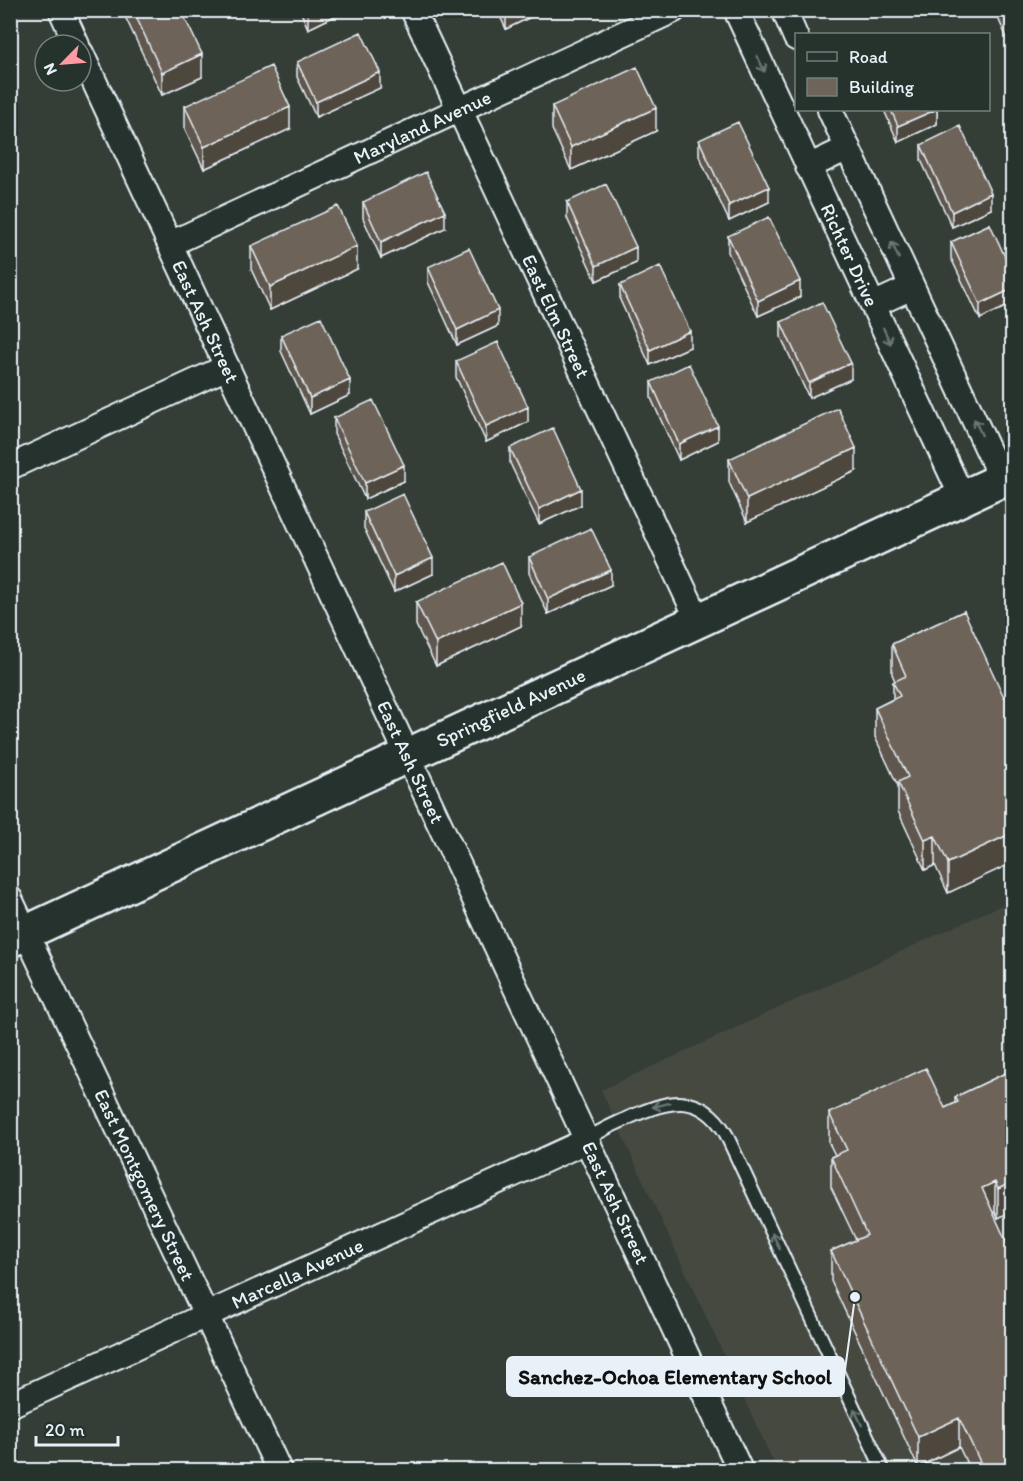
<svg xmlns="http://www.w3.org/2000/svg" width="1023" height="1481" font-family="Itim,sans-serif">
	<rect width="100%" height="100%" fill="#343d36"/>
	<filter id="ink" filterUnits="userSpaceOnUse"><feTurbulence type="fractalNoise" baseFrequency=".0167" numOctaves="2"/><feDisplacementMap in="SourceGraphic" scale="12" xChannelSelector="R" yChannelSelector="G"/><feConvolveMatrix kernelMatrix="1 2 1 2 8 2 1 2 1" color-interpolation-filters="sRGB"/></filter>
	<g filter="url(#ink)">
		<path fill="#454940" d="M1012,900v570h-235l-176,-380z"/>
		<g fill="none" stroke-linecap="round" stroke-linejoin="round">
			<g stroke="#e8f1f8" stroke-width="16">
				<path id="service" d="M586,1141c13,-11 27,-16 42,-23 38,-17 72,-28 98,16l157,336"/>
			</g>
			<g stroke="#e8f1f8" stroke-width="28">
				<g id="minor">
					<path d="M61,10l16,35"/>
					<path id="s1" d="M413,10l286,612"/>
					<path id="s2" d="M736,10l227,489"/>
					<path d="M784,10l12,28"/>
					<path id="s3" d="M81,53l659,1417"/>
					<path d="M830,110l172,370"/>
					<path d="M808,167l40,-19"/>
					<path id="s4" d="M170,244l504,-234"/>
					<path d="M873,305l39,-18"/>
					<path d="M10,467l217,-100"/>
					<path id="s5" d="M10,899l269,571"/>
					<path id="s6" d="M10,1405l576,-264"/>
				</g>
			</g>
			<g stroke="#e8f1f8" stroke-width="38">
				<g id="secondary">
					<path id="s7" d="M10,940l1002,-465"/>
				</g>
			</g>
			<use href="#service" stroke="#26332d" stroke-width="12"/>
			<use href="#minor" stroke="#26332d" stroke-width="24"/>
			<use href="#secondary" stroke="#26332d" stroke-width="33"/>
		</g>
		<path fill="#5f564d" stroke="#e8f1f8" stroke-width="1.5" d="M122,10h59l21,67 -40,18z
			M300,10h47l-39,19z
			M497,10h48l-39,19z
			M998,10h14v39l-14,-31z
			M297,62l83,26 -64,29 -19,-40z
			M185,106l105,23 -86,40 -19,-40z
			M552,106l104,25 -85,39 -19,-41z
			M884,110h53v14l-39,18z
			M699,140l70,62 -40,19 -30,-65z
			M921,145l70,64 -39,18 -31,-67z
			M363,202l82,26 -64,30 -18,-40z
			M567,202l69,61 -40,18 -29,-63z
			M990,224l-10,95 -29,-61v-16z
			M728,236l72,61 -42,19 -30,-64z
			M251,246l106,23 -87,41 -19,-41z
			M428,267l70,59 -41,19 -29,-63z
			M620,285l70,62 -40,18 -30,-65z
			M781,322l70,57 -42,19 -28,-61z
			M281,335l69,60 -40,19 -29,-63z
			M456,361l72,61 -42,20 -30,-65z
			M651,382l67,59 -39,19 -28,-62z
			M334,418l70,63 -39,18 -31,-65z
			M510,448l71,57 -42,19 -29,-61z
			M729,459l127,12 -109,51 -18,-40z
			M364,512l69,62 -39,18 -30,-64z
			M529,557l82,28 -63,29 -19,-41z
			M416,602l105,24 -85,40 -20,-41z
			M964,611l-16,282 -13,-28 -10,5 -27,-59v-25l-23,-49v-29l18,-9v-17l2,-1 -3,-7v-30z
			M1012,1070v141l-14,7 -3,-6h-2l19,258h-42l-11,-23 -41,20 -87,-186v-30l25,-11 -25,-53v-30l4,-2 -6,-12v-30l116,-5 10,-5v-6z"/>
		<path fill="#4d463e" stroke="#e8f1f8" stroke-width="1.5" d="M308,10h39l-39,19z
			M506,10h39l-39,19z
			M202,54v23l-40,18v-22z
			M380,72v16l-64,29v-15z
			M290,107v22l-86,40v-22z
			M656,108v23l-85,39v-23z
			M935,110h2v14l-39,18v-16z
			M769,187v15l-40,19v-16z
			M991,193v16l-39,18v-15z
			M445,212v16l-64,30v-16z
			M357,246v23l-87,41v-23z
			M636,247v16l-40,18v-15z
			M800,281v16l-42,19v-15z
			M1012,289v15l-32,15v-15z
			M498,310v16l-41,19v-15z
			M690,331v16l-40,18v-15z
			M851,363v16l-42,19v-15z
			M350,380v15l-40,19v-16z
			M528,407v15l-42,20v-16z
			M718,426v15l-39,19v-16z
			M856,448v23l-109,51v-23z
			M404,465v16l-39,18v-16z
			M581,489v16l-42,19v-15z
			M433,558v16l-39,18v-16z
			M611,570v15l-63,29v-15z
			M521,603v23l-85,40v-23z
			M1012,833v30l-64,30v-30z
			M935,836v29l-10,5v-30z
			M995,1182v30l-13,6v-30z
			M1012,1182v29l-14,7v-29z
			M959,1418v29l-41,20v-30z"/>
		<path fill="#6e6459" stroke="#e8f1f8" stroke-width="1.5" d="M133,10h48l21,44 -40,19z
			M1002,10h10v24z
			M361,32l19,40 -64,30 -19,-40z
			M271,66l19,41 -86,40 -19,-41z
			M637,67l19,41 -85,39 -19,-41z
			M891,110h44l-37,16z
			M738,122l31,65 -40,18 -30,-65z
			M960,126l31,67 -39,19 -31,-67z
			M426,172l19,40 -64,30 -18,-40z
			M606,184l30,63 -40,19 -29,-64z
			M338,206l19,40 -87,41 -19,-41z
			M769,217l31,64 -42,20 -30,-65z
			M990,224l22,48v17l-32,15 -29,-62z
			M469,248l29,62 -41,20 -29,-63z
			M660,266l30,65 -40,19 -30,-65z
			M822,302l29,61 -42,20 -28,-61z
			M321,317l29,63 -40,18 -29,-63z
			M498,342l30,65 -42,19 -30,-65z
			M689,364l29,62 -39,18 -28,-62z
			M373,400l31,65 -39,18 -31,-65z
			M838,408l18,40 -109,51 -18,-40z
			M553,428l28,61 -42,20 -29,-61z
			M403,494l30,64 -39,18 -30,-64z
			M591,528l20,42 -63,29 -19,-42z
			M502,562l19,41 -85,40 -20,-41z
			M964,611l40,86 8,-4v140l-64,30 -13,-27 -10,4 -27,-58 10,-5 -33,-69 25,-12 -7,-14 13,-6 -14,-32z
			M926,1068l19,40 13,-6 -3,-5 57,-27v112l-14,7 -3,-7 -13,6 25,55 5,-2v229h-28l-25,-52 -41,19 -87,-186 36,-16 -36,-78 16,-7 -18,-37z"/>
		<defs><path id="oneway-shaft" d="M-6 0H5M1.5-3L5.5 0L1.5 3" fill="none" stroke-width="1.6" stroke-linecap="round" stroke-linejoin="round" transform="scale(1.5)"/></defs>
		<g stroke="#6a7674">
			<use href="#oneway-shaft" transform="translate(761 64) rotate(65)"/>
			<use href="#oneway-shaft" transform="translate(895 250) rotate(-115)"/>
			<use href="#oneway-shaft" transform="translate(887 336) rotate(65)"/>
			<use href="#oneway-shaft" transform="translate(978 427) rotate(-115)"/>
			<use href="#oneway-shaft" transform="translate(661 1105) rotate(166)"/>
			<use href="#oneway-shaft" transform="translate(776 1241) rotate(-115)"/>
			<use href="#oneway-shaft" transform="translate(858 1417) rotate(-115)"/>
		</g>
	</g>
	<g text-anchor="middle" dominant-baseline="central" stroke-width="6" stroke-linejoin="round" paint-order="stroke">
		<g font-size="20" fill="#e8f1f8" stroke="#26332d">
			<text stroke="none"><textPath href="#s4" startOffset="278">Maryland Avenue</textPath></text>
			<text stroke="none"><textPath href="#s2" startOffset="270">Richter Drive</textPath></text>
			<text stroke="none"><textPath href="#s1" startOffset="338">East Elm Street</textPath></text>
			<text stroke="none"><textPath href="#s3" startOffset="296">East Ash Street</textPath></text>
			<text stroke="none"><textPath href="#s7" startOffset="552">Springfield Avenue</textPath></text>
			<text stroke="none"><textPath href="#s3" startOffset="782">East Ash Street</textPath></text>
			<text stroke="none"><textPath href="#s5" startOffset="316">East Montgomery Street</textPath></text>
			<text stroke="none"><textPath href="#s3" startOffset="1268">East Ash Street</textPath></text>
			<text stroke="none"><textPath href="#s6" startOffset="316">Marcella Avenue</textPath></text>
		</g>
	</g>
	<path fill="none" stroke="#e8f1f8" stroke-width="2" d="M855 1297L844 1377"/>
	<circle fill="#e8f1f8" stroke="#26332d" stroke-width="2" cx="855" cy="1297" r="6"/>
	<rect fill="#e8f1f8" stroke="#e8f1f8" stroke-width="2" x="507" y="1357" width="337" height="39" rx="6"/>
	<g font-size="21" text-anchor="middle" font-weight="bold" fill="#111">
		<text x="675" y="1384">Sanchez-Ochoa Elementary School</text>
	</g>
	<rect width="1023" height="1481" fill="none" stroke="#26332d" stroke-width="36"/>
	<rect x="18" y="18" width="987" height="1445" fill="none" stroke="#e8f1f8" stroke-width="2" filter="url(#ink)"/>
	<rect x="795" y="33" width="195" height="78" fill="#26332d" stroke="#747f7e" stroke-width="1.5"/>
	<rect x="807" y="52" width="30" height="9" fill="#26332d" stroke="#747f7e" stroke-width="1.5"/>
	<text x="849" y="63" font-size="18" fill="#e8f1f8">Road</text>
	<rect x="807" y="78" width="30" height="18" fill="#6e6459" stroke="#747f7e" stroke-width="1.5"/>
	<text x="849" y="93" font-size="18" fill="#e8f1f8">Building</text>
	<g transform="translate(63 63) rotate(245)"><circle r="28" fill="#26332d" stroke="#747f7e" stroke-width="1.5"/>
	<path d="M0-4.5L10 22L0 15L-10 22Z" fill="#ff9aa2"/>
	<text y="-9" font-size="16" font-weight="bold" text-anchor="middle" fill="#e8f1f8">N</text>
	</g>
	<path d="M36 1436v9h82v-9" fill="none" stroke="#e8f1f8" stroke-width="3"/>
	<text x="45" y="1436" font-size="18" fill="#e8f1f8" stroke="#26332d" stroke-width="4.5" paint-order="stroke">20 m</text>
</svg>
